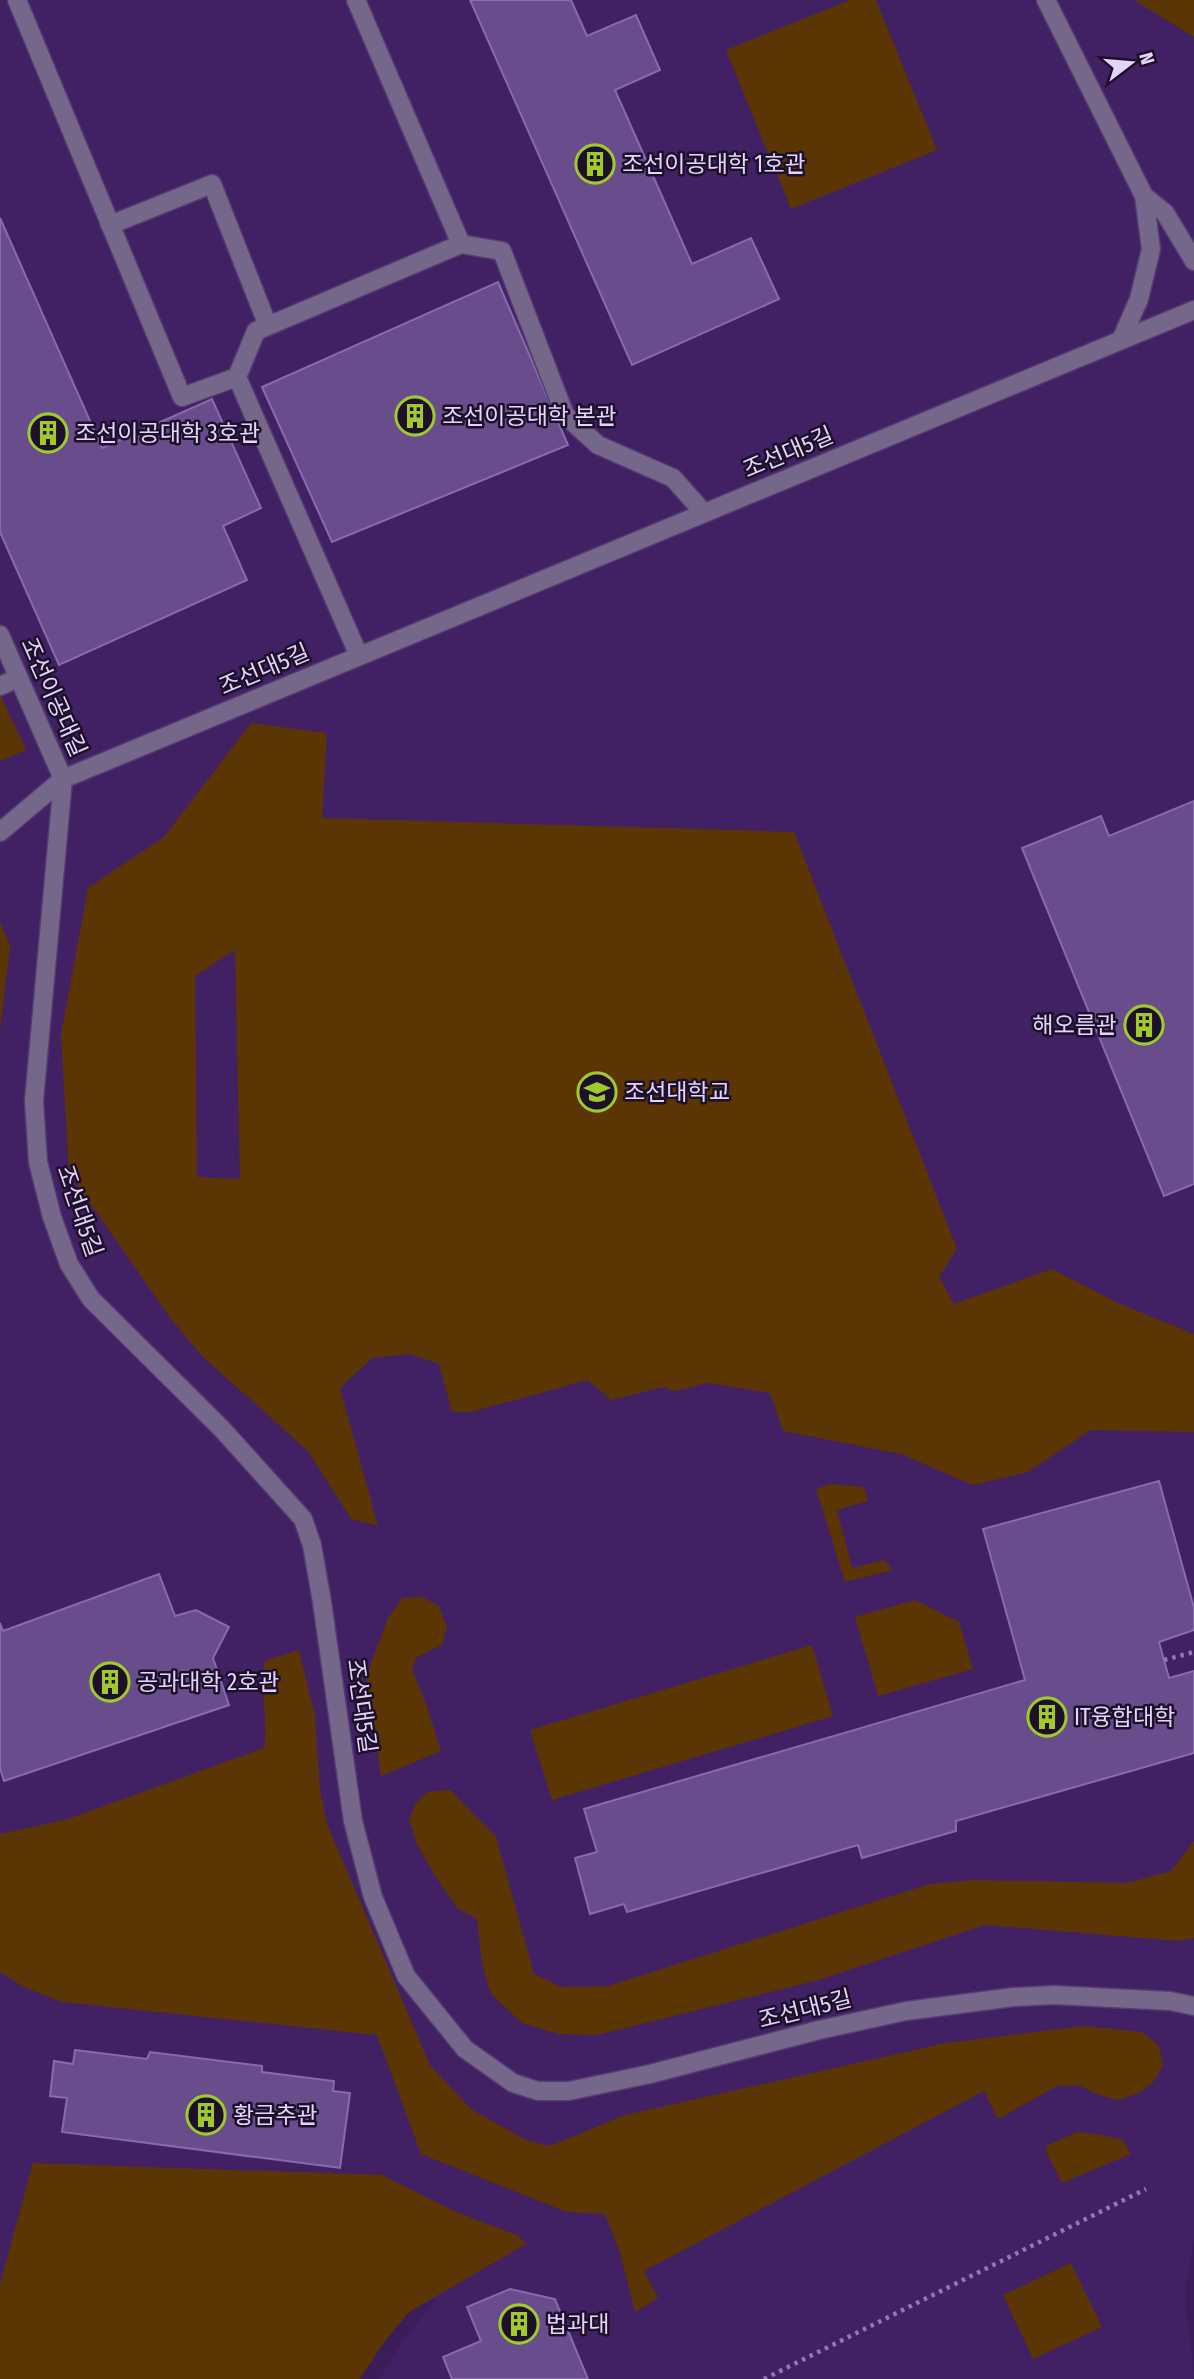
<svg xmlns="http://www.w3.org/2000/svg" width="1194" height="2379" font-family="'Fira Sans Condensed','Noto Sans KR',sans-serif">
	<rect width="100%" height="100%" fill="#3b1d59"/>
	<path fill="#422064" d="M0,0h1194v2239l-9,54 9,86h-814l18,-31 34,-44 7,-32 -439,77z"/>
	<path fill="#5c3505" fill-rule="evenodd" d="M850,0h26l61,150 -146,59 -65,-159z
		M1134,0h60v37z
		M0,694l26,56 -26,11z
		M251,723l76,10 -5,85 472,14 163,417 -18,28 15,27 98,-35 66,34 76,31v98l-103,-2 -63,42 -55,13 -72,-31 -118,-23 -13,-38 -62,-10 -33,8 -12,-4 -52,13 -23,-20 -117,32h-19l-13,-48 -29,-10 -38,4 -32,30 38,138 -27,-7 -43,-68 -106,-95 -31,-37 -102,-146 -8,-139 27,-146 76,-51zM235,950l5,229 -43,-2 -2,-201z
		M0,922l10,23 -10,87z
		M830,1484l34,3 4,14 -31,9 15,58 32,-8 9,10 -48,12 -29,-93z
		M423,1597l16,9 8,21 -5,18 -25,12 -5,12 14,35 15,47 -60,25 -15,-99 22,-59 14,-20z
		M915,1600l44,22 14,47 -95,27 -23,-79z
		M812,1645l21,71 -281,84 -22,-70z
		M299,1650l16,66 5,74 7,34 103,241 41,44 55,31 24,6 75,-31 321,-72 138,-17 58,6 17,14 4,18 -8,16 -15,13 -23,7 -18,-5 -21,-10 -21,1 -59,33 -14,-28 -340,180 14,27 -23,14 -14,-56 -16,-42 -38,-2 -146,-58 -44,-119 -315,-33 -38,-15 -24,-15v-138l68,-15 196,-71c5,-29 -5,-58 1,-87z
		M450,1790l46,47 38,137 27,13 47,-1 322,-102 42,-4 155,3 44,-12 23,-30v97l-15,3 -194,-16 -167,55 -221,55 -38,-1 -37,-11 -31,-29 -9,-31 -5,-44 -20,-11 -22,-32 -18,-32 -8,-24 7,-17 11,-11z
		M1077,2132l21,2 25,6 8,14 -69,29 -15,-29 -1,-8z
		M33,2163l349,12 72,36 65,25 7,8 -117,68 -27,33 -22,34h-360v-95z
		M1071,2263l31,64 -69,32 -30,-64z"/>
	<path fill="#694c8c" stroke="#886aad" stroke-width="2" d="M470,0h101l16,36 49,-21 24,55 -45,20 77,174 59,-26 28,61 -147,66z
		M0,218l102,230 110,-49 49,109 -38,18 24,54 -188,85 -59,-133z
		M498,282l70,163 -236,97 -70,-155z
		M1194,801v383l-30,12 -142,-348 79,-32 8,20z
		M1159,1481l35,127v22l-35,12 10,36 25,-7v82l-238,68v10l-94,27 -4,-13 -231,67 -3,-8 -34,10 -15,-56 22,-6 -13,-43 441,-129 -42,-151z
		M159,1574l16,42 21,-6 33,17 -16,31 16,47 -225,76 -4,-13v-145l3,8z
		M75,2050l72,9 3,-7 112,14v6l72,9 -1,10 17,2 -10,75 -278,-36 5,-34 -17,-2 4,-35 19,3z
		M510,2289l45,10 33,80h-136l-9,-22 38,-16 -14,-34z"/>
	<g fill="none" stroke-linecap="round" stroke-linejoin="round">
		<g stroke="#563a73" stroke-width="21">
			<path id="minor" d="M17,0l165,397 55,-20 122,279
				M1046,0l98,196 21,17 29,48
				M110,225l102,-41 56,142
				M461,244l41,7 63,164 33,30 75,33 31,35
				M1194,310l-1131,469 -29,322 4,61 14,55 17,47 22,35 131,130 81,90 9,26 10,57 31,219 20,76 33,79 59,73 48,34 25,8h31l81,-17 169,-44 87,-19 108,-14 40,-2 116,6 24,5
				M1121,340l18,-41 12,-50 -7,-53
				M237,377l19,-46 205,-87 -105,-244
				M0,635l63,144 -63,53
				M0,686l19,-8"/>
		</g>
		<path stroke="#917bab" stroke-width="4.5" stroke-dasharray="3.5 5" stroke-linecap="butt" d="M1164,1660l30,-8
			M764,2379l382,-190"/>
		<use href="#minor" stroke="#756789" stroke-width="18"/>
	</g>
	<defs>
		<g id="building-ring" transform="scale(2.0125)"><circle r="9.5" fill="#1d102b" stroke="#a0c92c" stroke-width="1.5"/><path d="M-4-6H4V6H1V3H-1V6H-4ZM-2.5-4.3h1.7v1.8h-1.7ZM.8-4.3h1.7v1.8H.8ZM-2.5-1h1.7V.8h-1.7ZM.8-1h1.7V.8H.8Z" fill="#a0c92c"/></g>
		<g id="university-ring" transform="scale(2.0125)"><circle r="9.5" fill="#1d102b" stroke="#a0c92c" stroke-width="1.5"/><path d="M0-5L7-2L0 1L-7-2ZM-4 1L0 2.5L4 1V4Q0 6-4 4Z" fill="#a0c92c"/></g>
	</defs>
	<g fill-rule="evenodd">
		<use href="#building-ring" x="595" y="164"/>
		<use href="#building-ring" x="415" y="416"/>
		<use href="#building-ring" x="48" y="433"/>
		<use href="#building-ring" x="1144" y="1025"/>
		<use href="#university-ring" x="597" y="1092"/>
		<use href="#building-ring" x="110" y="1682"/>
		<use href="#building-ring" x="1047" y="1717"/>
		<use href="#building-ring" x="206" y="2115"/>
		<use href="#building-ring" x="519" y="2324"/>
	</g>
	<g text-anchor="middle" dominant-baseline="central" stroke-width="5" stroke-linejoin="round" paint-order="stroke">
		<g font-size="23" fill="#e4d4f9" stroke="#1d102b" text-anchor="start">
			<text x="622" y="164">조선이공대학 1호관</text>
			<text x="442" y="416">조선이공대학 본관</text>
			<text x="75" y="433">조선이공대학 3호관</text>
			<text x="1117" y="1025" text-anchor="end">해오름관</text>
			<text x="624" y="1092">조선대학교</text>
			<text x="137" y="1682">공과대학 2호관</text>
			<text x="1074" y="1717">IT융합대학</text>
			<text x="233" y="2115">황금추관</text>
			<text x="546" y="2324">법과대</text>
		</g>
		<g font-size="23" fill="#e4d4f9" stroke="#1d102b">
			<text transform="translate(788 452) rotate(-23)">조선대5길</text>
			<text transform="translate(264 669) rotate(-23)">조선대5길</text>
			<text transform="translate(54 697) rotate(66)">조선이공대길</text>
			<text transform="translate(80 1211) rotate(71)">조선대5길</text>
			<text transform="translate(362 1706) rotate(82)">조선대5길</text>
			<text transform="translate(805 2009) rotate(-14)">조선대5길</text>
		</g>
	</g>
	<g transform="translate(1131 63) rotate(74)" stroke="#1d102b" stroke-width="5" paint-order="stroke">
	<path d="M0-5L12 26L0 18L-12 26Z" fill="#e4d4f9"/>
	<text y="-10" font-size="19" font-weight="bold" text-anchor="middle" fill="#e4d4f9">N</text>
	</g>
</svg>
